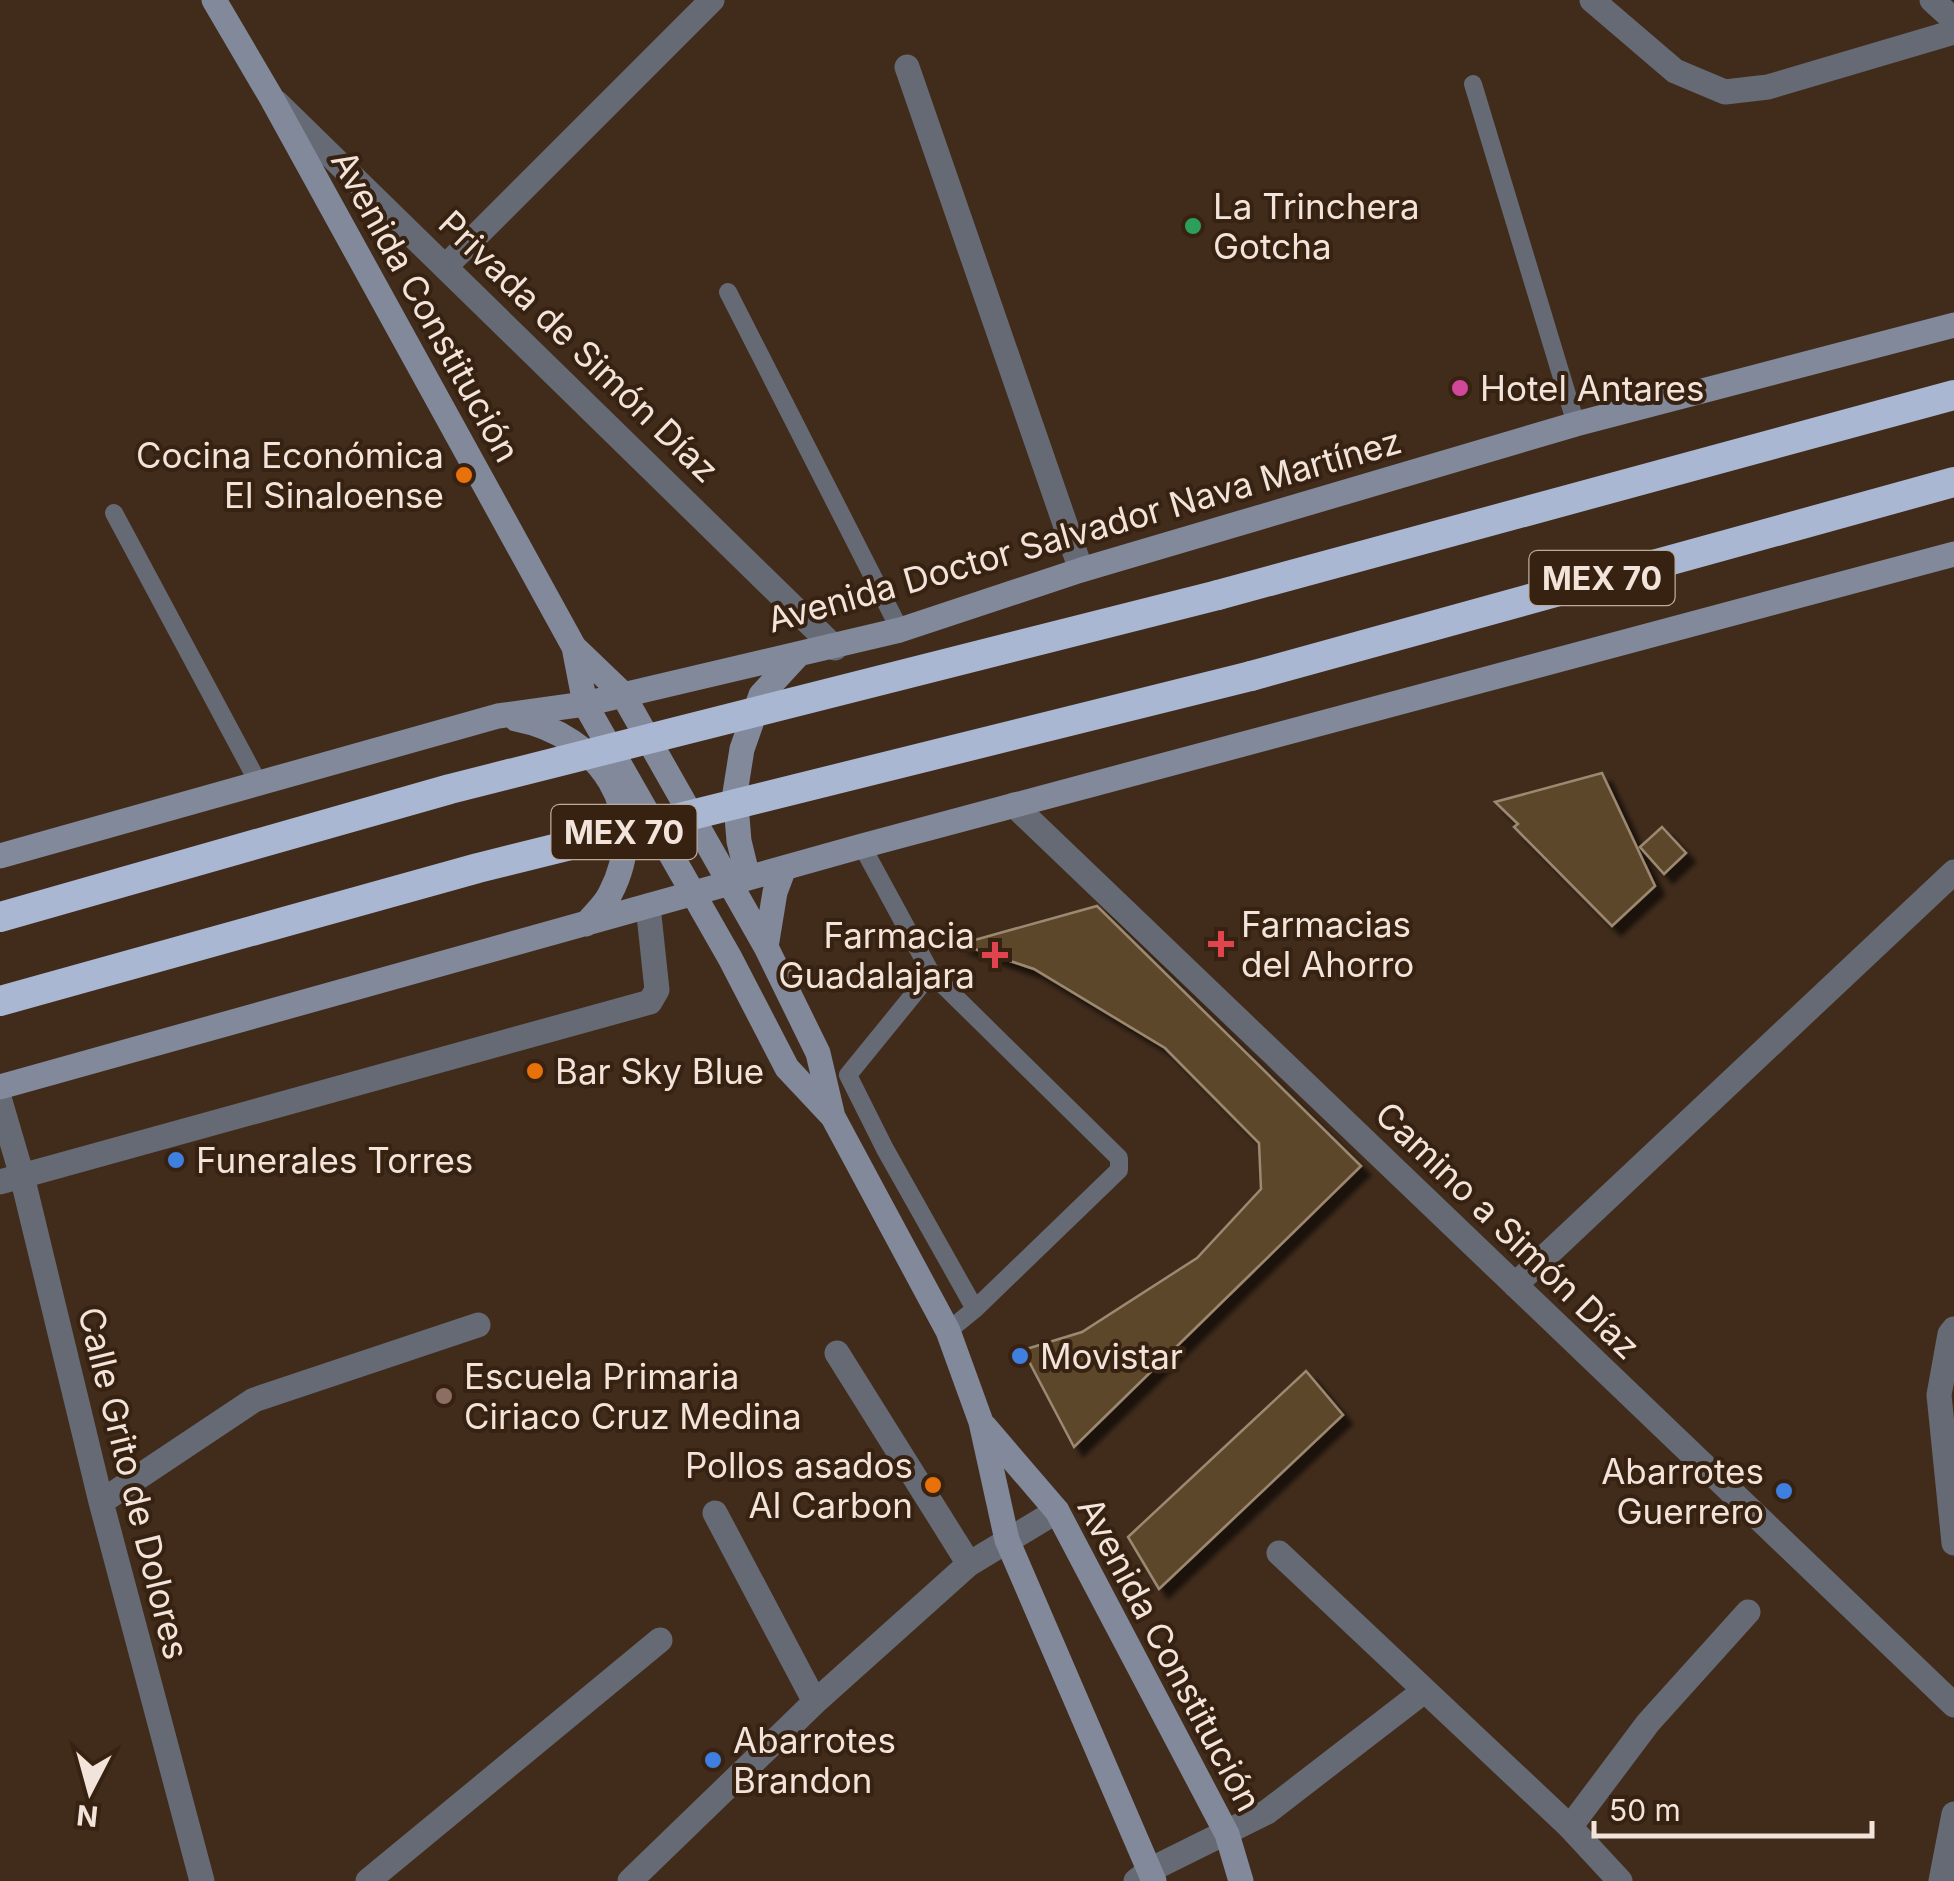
<svg xmlns="http://www.w3.org/2000/svg" width="1954" height="1881" font-family="Inter,sans-serif">
	<defs>
		<filter id="shadow"><feDropShadow dx="9" dy="9" stdDeviation="2.5" flood-color="#0009"/></filter>
	</defs>
	<rect width="100%" height="100%" fill="#412c1c"/>
	<path fill="#5d472a" stroke="#9c8971" stroke-width="2.5" filter="url(#shadow)" d="M1602,773l53,113 -43,40 -98,-99 4,-3 -23,-22z
		M1662,827l24,26 -22,21 -24,-27z
		M1097,906l264,260 -287,281 -51,-97 59,-18 115,-74 64,-69 -2,-46 -94,-95 -131,-79 -74,-25z
		M1306,1371l37,44 -184,174 -31,-52z"/>
	<g fill="none" stroke-linecap="round" stroke-linejoin="round">
		<path stroke="#656a75" stroke-width="18" d="M1473,84l103,340
			M728,292l172,338
			M114,513l145,271
			M862,846l69,127 188,185v12l-144,139 -27,22
			M931,973l-83,102 37,74 90,160"/>
		<path stroke="#656a75" stroke-width="25" d="M1570,1827l78,-104 100,-111"/>
		<path stroke="#656a75" stroke-width="25" d="M1592,0l83,71 50,21 43,-5 186,-55
			M1932,0l22,20
			M907,67l174,503
			M277,103l558,545
			M447,265l265,-265
			M1014,805l940,900
			M0,1101l22,75 79,326 101,379
			M0,1182l650,-180 7,-12 -9,-84
			M1515,1285l439,-413
			M1954,1329l-4,5 -11,61 15,148
			M837,1353l132,211
			M101,1502l153,-102 224,-75
			M715,1513l100,189
			M1279,1553l291,274 50,54
			M368,1881l292,-241
			M630,1881l185,-179 154,-138 88,-53
			M1136,1881l14,-11 117,-58 157,-121
			M1941,1881l13,-67"/>
		<path stroke="#81899b" stroke-width="25" d="M214,0l57,97 303,550 48,46 144,254 52,106 15,64 115,214 33,91 26,118 147,341
			M574,647l11,57 145,254 57,110 46,49
			M516,719c83,16 137,93 94,175 -5,11 -16,20 -24,30
			M0,856l498,-140 87,-12 315,-74 181,-60 495,-146 378,-99
			M748,878l-9,-37 -4,-48 7,-44 19,-54 37,-40
			M766,947l9,-55 9,-24
			M0,1087l862,-241 1092,-292
			M985,1427l72,84 170,323 14,47"/>
		<path stroke="#aab7d2" stroke-width="30" d="M1218,595l736,-200
			M1251,676l703,-194"/>
		<path stroke="#aab7d2" stroke-width="30" d="M0,917l450,-128 768,-194
			M0,1001l478,-133 773,-192"/>
	</g>
	<circle fill="#2e9e5b" stroke="#372212" stroke-width="4" cx="1193" cy="226" r="10"/>
	<circle fill="#d1479c" stroke="#372212" stroke-width="4" cx="1460" cy="388" r="10"/>
	<g fill="#e8710a" stroke="#372212" stroke-width="4">
		<circle cx="464" cy="475" r="10"/>
		<circle cx="535" cy="1071" r="10"/>
		<circle cx="933" cy="1485" r="10"/>
	</g>
	<g fill="#e0444e" stroke="#372212" stroke-width="4">
		<path d="M1216 929h10v10h10v10h-10v10h-10v-10h-10v-10h10z"/>
		<path d="M990 940h10v10h10v10h-10v10h-10v-10h-10v-10h10z"/>
	</g>
	<g fill="#3f7fe0" stroke="#372212" stroke-width="4">
		<circle cx="176" cy="1160" r="10"/>
		<circle cx="1020" cy="1356" r="10"/>
		<circle cx="1784" cy="1491" r="10"/>
		<circle cx="713" cy="1760" r="10"/>
	</g>
	<circle fill="#8d6e63" stroke="#372212" stroke-width="4" cx="444" cy="1396" r="10"/>
	<g text-anchor="middle" dominant-baseline="central" stroke-width="8" stroke-linejoin="round" paint-order="stroke">
		<g fill="#372212" stroke="#baaa9e" stroke-width="2.5">
			<rect x="1529.5" y="551" width="145" height="54" rx="8"/>
			<rect x="551.5" y="805" width="145" height="54" rx="8"/>
		</g>
		<g font-size="32" font-weight="bold" fill="#f2e4da">
			<text x="1602" y="578">MEX 70</text>
			<text x="624" y="832">MEX 70</text>
		</g>
		<g font-size="35" fill="#f2e4da" stroke="#372212" text-anchor="start">
			<text x="1213" y="206">La Trinchera<tspan x="1213" dy="40">Gotcha</tspan></text>
			<text x="1480" y="388">Hotel Antares</text>
			<text x="444" y="455" text-anchor="end">Cocina Económica<tspan x="444" dy="40">El Sinaloense</tspan></text>
			<text x="1241" y="924">Farmacias<tspan x="1241" dy="40">del Ahorro</tspan></text>
			<text x="975" y="935" text-anchor="end">Farmacia<tspan x="975" dy="40">Guadalajara</tspan></text>
			<text x="555" y="1071">Bar Sky Blue</text>
			<text x="196" y="1160">Funerales Torres</text>
			<text x="1040" y="1356">Movistar</text>
			<text x="464" y="1376">Escuela Primaria<tspan x="464" dy="40">Ciriaco Cruz Medina</tspan></text>
			<text x="913" y="1465" text-anchor="end">Pollos asados<tspan x="913" dy="40">Al Carbon</tspan></text>
			<text x="1764" y="1471" text-anchor="end">Abarrotes<tspan x="1764" dy="40">Guerrero</tspan></text>
			<text x="733" y="1740">Abarrotes<tspan x="733" dy="40">Brandon</tspan></text>
		</g>
		<g font-size="35" fill="#f2e4da" stroke="#372212">
			<text transform="translate(426 306) rotate(61)">Avenida Constitución</text>
			<text transform="translate(579 346) rotate(44)">Privada de Simón Díaz</text>
			<text transform="translate(1084 530) rotate(-16)">Avenida Doctor Salvador Nava Martínez</text>
			<text transform="translate(1508 1230) rotate(44)">Camino a Simón Díaz</text>
			<text transform="translate(134 1483) rotate(76)">Calle Grito de Dolores</text>
			<text transform="translate(1170 1654) rotate(62)">Avenida Constitución</text>
		</g>
	</g>
	<g transform="translate(90 1791) rotate(186)" stroke="#372212" stroke-width="8" paint-order="stroke">
	<path d="M0-8L18 38L0 25L-18 38Z" fill="#f2e4da"/>
	<text y="-15" font-size="28" font-weight="bold" text-anchor="middle" fill="#f2e4da">N</text>
	</g>
	<path d="M1594 1821v15h278v-15" fill="none" stroke="#f2e4da" stroke-width="5"/>
	<text x="1609" y="1821" font-size="30" fill="#f2e4da" stroke="#372212" stroke-width="8" paint-order="stroke">50 m</text>
</svg>
